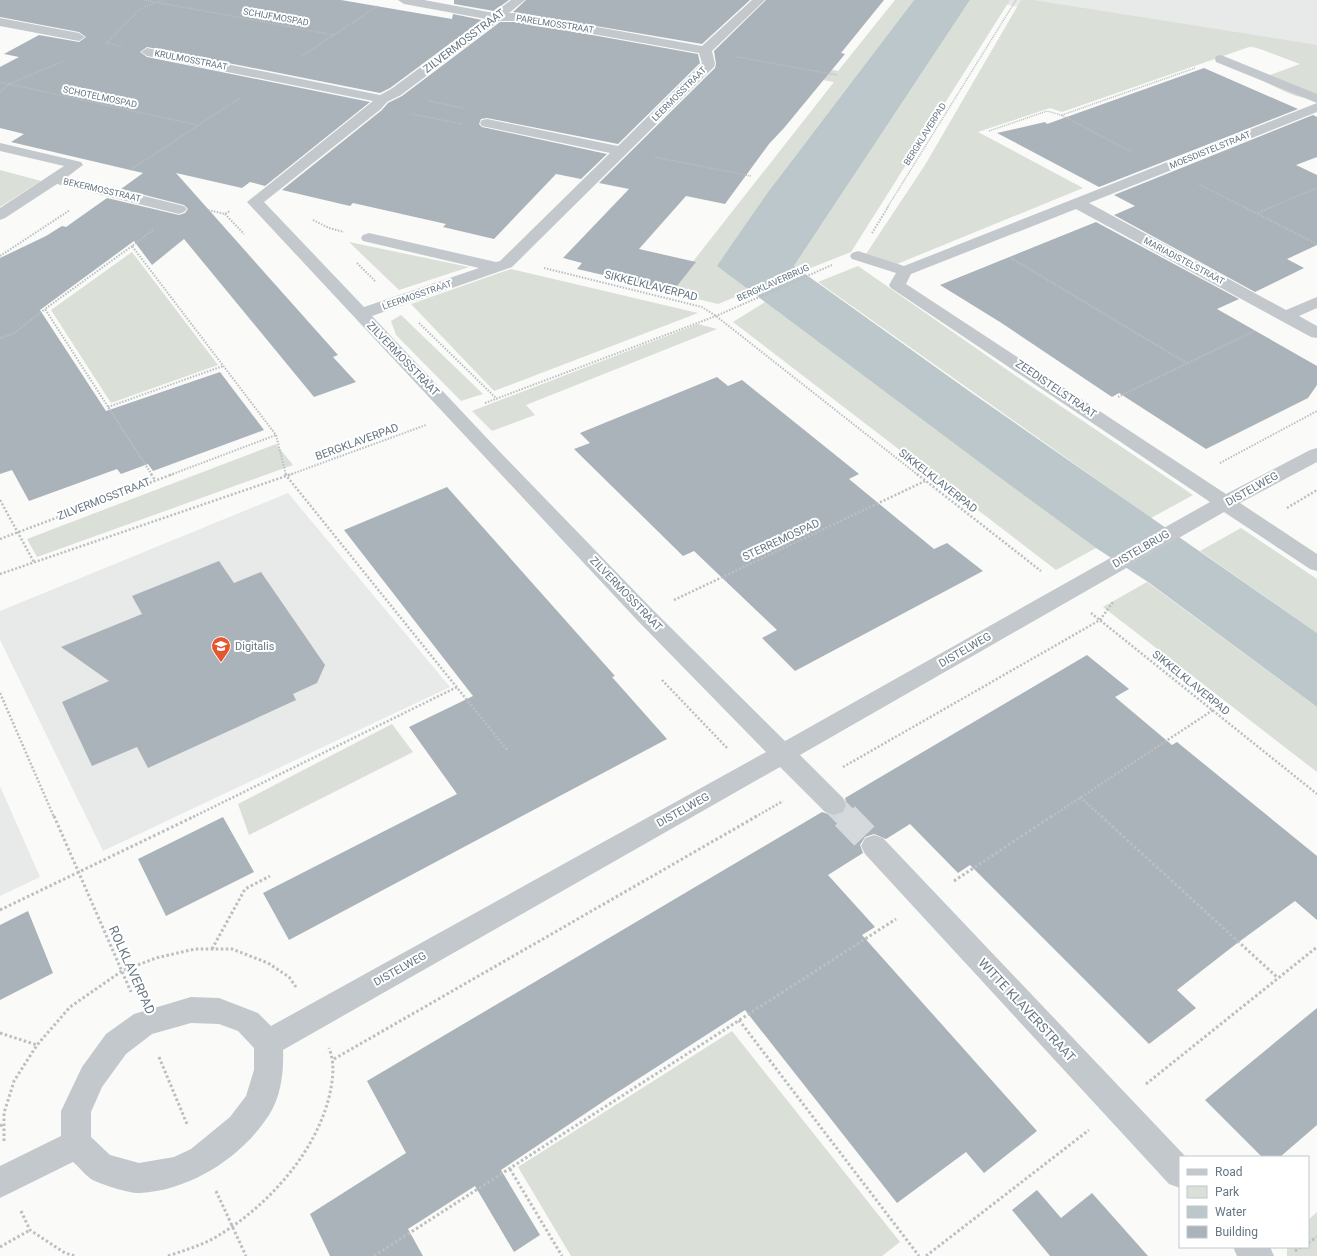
<svg xmlns="http://www.w3.org/2000/svg" width="1317" height="1256" font-family="Roboto,sans-serif">
	<rect width="100%" height="100%" fill="#fafaf8"/>
	<path fill="#e8e9e9" d="M980,0h337v59z
		M288,493l162,194 -347,164 -103,-211v-29z
		M0,786l40,91 -40,19z"/>
	<path fill="#dadfd7" d="M895,0h19l-146,192 -50,74 32,25 -32,13 -49,-12 165,-210 -114,-21 8,-10 110,20z
		M970,0h40l-159,252 -48,19 -9,-5z
		M1021,0h12l284,45v52c-17,6 -42,-11 -58,-18l41,-15 -48,-18 -190,66 -12,-4 -72,24 105,56 -186,76 -31,-10 59,-89z
		M0,170l41,11 -41,26z
		M349,242l120,25 -70,23z
		M132,252l86,113 -107,38 -60,-93z
		M858,266l158,110 177,119 -42,23 -333,-236z
		M511,269l187,44 -204,78 -83,-87z
		M765,302l331,246 -40,22 -323,-248z
		M401,315l82,79 -22,7 -65,-66 -5,-14z
		M698,324l19,5 -191,76 9,10 -43,16 -20,-20z
		M276,444l17,21 -256,92 -10,-18z
		M1241,528l76,51v54l-117,-82z
		M1147,582l170,125v65l-214,-165z
		M392,724l21,28 -164,83 -11,-31z
		M732,1031l168,211 -18,14h-311l-53,-89z
		M1317,1212v44h-30v-9h21v-27z"/>
	<path fill="#bbc7cb" d="M914,0h56l-176,266 175,125 348,242v74l-169,-125 -52,-34 -90,-66 -289,-216 51,-74z"/>
	<path fill="#aab3b9" d="M0,0h341l111,19 1,-5 29,6 -92,68 -10,5 -233,-46 -7,5 7,5 223,45 -105,84 -15,-4 -8,6 -66,-15 162,182 -5,2 23,25 -42,15 -130,-158 -32,26 -18,-24 -94,69 66,101 114,-39 44,58 -111,41 -5,-7 -27,10 -4,-5 -88,32 -17,-31 -12,4v-216l46,-22 16,-10 4,1 41,-29 72,17 6,-2 3,-4 -4,-4 -63,-16 22,-16 -132,-31 13,-8 -24,-6v-61l19,-10 -15,-3 35,-19 40,7 7,-5 -7,-5 -79,-15z
		M454,0h55l-15,11 -40,-7z
		M526,0h224l-48,44 -189,-32z
		M766,0h118l-43,53 4,1 -61,74 -15,16 -44,60 -39,-8 -47,53 57,13 -23,29 -96,-22 5,-6 -19,-5 66,-69 -30,-6 116,-115 1,-4 -2,-13z
		M500,22h20l178,32 2,9 -82,81 -131,-26 -6,1 -2,5 3,3 125,27 -26,25 -25,-5 -62,65 -51,-12 3,-3 -93,-21 -3,3 -68,-16 100,-80 6,-7 14,-7z
		M1204,68l94,41 -199,78 -102,-54 48,-11 2,2z
		M1313,115l4,2v40l-21,8 21,10v70l-30,14 17,9 -49,24 -141,-77 21,-9 -21,-11z
		M1096,222l143,77 -22,10 100,57v19l-9,13 -102,51 -87,-56 -7,4 -112,-75 -60,-37z
		M717,377l11,9 14,-6 117,94 -10,5 85,70 13,-6 36,28 -188,100 -33,-33 15,-8 -83,-79 -11,5 -109,-107 16,-6 -10,-10z
		M447,487l168,189 -3,1 55,62 -378,201 -26,-47 194,-99 -48,-67 64,-31 -129,-166z
		M219,561l15,22 27,-11 64,93 -8,18 -24,11 3,6 -148,68 -11,-21 -45,19 -30,-64 47,-21 -48,-34 81,-33 -10,-18z
		M1087,655l42,34 -14,8 57,48 5,-3 140,114v64l-22,-19 -59,43 -59,46 19,18 -47,36 -179,-179 -12,8 -48,-49 -24,15 -12,-5 -9,3 -5,8 3,8 -35,22 47,52 -13,8 175,196 -53,42 -18,-21 -69,51 -152,-193 -138,89 -106,71 39,65 -26,17 -39,-66 -67,43 15,27h-93l-20,-42 96,-61 -39,-72 455,-269 12,4 9,-3 4,-7 -2,-8z
		M223,817l31,55 -88,44 -28,-57z
		M28,911l25,62 -53,27v-75z
		M1317,1008v117l-37,32h-18l-57,-57z
		M1037,1190l24,28 31,-25 56,63h-98l-38,-46z"/>
	<g fill="none" stroke-linecap="round" stroke-linejoin="round">
		<path stroke="#d5d9db" stroke-width="22" stroke-dasharray="22 11" stroke-linecap="butt" d="M834,805l12,12"/>
		<path stroke="#d5d9db" stroke-width="28" stroke-dasharray="28 14" stroke-linecap="butt" d="M845,816l29,30"/>
		<path stroke="#bbbfc2" stroke-width="1.5" stroke-dasharray="1 1" stroke-linecap="butt" d="M144,0l190,35
			M106,43l15,3
			M106,44l33,-34 22,-10
			M302,56l76,-50
			M737,57l100,18
			M0,82l197,43
			M0,92l9,-8 55,-23
			M429,101l34,7
			M412,114l50,10
			M1062,115l133,-47
			M989,131l58,-20 14,4 71,37
			M654,157l97,19
			M130,170l110,-72
			M1198,184l48,24
			M887,208l129,-208
			M1269,208l48,-20"/>
		<path stroke="#bbbfc2" stroke-width="2" stroke-dasharray="1.5 1.5" stroke-linecap="butt" d="M1244,207l73,37
			M208,210l17,4 5,-3
			M1258,213l14,-6
			M225,214l19,20
			M313,220l16,8 15,4
			M153,230l-21,16 144,189 10,40
			M872,233l16,-26
			M132,246l-87,63 107,166
			M0,256l70,-46
			M1011,258l177,106
			M357,263l18,18
			M544,268l158,39 14,9 202,159
			M419,323l78,76
			M0,338l13,-4 32,-25
			M1118,397l136,-66
			M485,403l231,-87 116,-51
			M108,407l115,-41
			M1220,463l97,-52
			M170,475l106,-40
			M289,475l137,-50"/>
		<path stroke="#bbbfc2" stroke-width="2.5" stroke-dasharray="2 2" stroke-linecap="butt" d="M151,474l4,6
			M285,474l223,277
			M917,474l124,97
			M0,500l34,62
			M1287,508l30,-18
			M0,539l173,-65
			M0,574l292,-100
			M674,600l251,-119
			M1091,613l226,181
			M662,680l66,69
			M0,693l54,124
			M843,767l257,-147 13,-18
			M1080,797l22,20
			M193,817l264,-130
			M755,817l28,-16
			M1051,817l162,-107"/>
		<path stroke="#bbbfc2" stroke-width="3" stroke-dasharray="2.5 2.5" stroke-linecap="butt" d="M54,816l77,176
			M1101,816l177,162
			M954,881l98,-65
			M0,910l195,-94
			M212,949l33,-60 25,-13
			M739,1020l180,236
			M0,1033l37,12
			M159,1057l28,67
			M334,1059l423,-243
			M1146,1084l171,-137
			M0,1126l4,-2
			M4,1141v-28l10,-32 23,-36 33,-38 52,-36 34,-13 39,-9h37l36,14 21,14 7,10
			M510,1169l52,87
			M216,1191l30,65
			M21,1211l9,19 35,23 10,3
			M1308,1243l9,-6
			M0,1247l30,-17
			M1295,1251l6,-4
			M168,1256c17,-6 32,-10 48,-19 51,-30 101,-85 114,-144 3,-15 5,-30 -1,-45
			M374,1256l522,-337
			M926,1256l163,-126"/>
		<path fill="#c3c8cc" fill-rule="evenodd" d="M398,0h26l70,13 17,-13h14l-16,13h11l182,33 50,-46h13l-53,51 3,13 -1,3 -202,200 -140,49 128,136 152,157 133,132 425,-239 -319,-214 -2,-3 7,-12 -44,-14 -2,-3 2,-3 6,-2 46,15 413,-163 -101,-41 -1,-3 1,-3 5,-1 96,39v18l-228,91 197,107 31,-13v11l-18,8 18,10v12l-6,-1 -235,-128 -165,65 -5,10 320,210 84,-44 7,-2v14l-77,41 77,51v17l-7,-2 -86,-57 -424,243 43,43 3,7 -3,7 -9,3 -9,-3 -45,-45 -497,283c1,21 -2,47 -14,65 -27,42 -78,75 -129,78 -9,1 -41,-9 -49,-14 -7,-5 -12,-12 -18,-17l-73,36v-32l61,-30v-25l21,-44 24,-33 28,-20 57,-17 28,1 39,15 13,13 495,-274 -130,-133 -389,-417 126,-101 -226,-45 -6,-4 6,-4 233,47 11,-6 95,-70 -82,-15zM499,21h21l179,32 3,10 -84,83 -131,-27 -5,1 -2,3 2,3 128,27 -110,108 -4,1 -127,-29 -6,2 -2,3 2,3 116,27 -115,39 -100,-105 117,-93 6,-7 14,-7zM191,1023l28,1 19,7 16,17v22l-8,26 -16,21 -39,32 -17,8 -35,6 -29,-8 -19,-18v-25l11,-25 24,-33 26,-20z
			M0,18l79,15 6,4 -6,4 -79,-15z
			M0,143l81,19 2,3 -16,12 117,29 3,3 -3,3 -5,2 -122,-30 -52,34 -5,2v-12l64,-42 -64,-15z
			M874,835l9,3 303,319h-6v31l-11,-4 -304,-330 -4,-8 4,-8z
			M1233,1247h37l4,9h-37z"/>
	</g>
	<defs>
		<g id="school-pin" transform="scale(1)"><path d="M0 17L-7.5 6A9.5 9.5 0 1 1 7.5 6Z" fill="#e4572e" stroke="#fff"/><path d="M0-5L7-2L0 1L-7-2ZM-4 1L0 2.5L4 1V4Q0 6-4 4Z" fill="#fff"/></g>
	</defs>
	<g fill-rule="evenodd">
		<use href="#school-pin" x="221" y="646"/>
	</g>
	<g text-anchor="middle" dominant-baseline="central" stroke-width="4" stroke-linejoin="round" paint-order="stroke">
		<g font-size="9" fill="#657683" stroke="#fff">
			<text transform="translate(276 17) rotate(10)">SCHIJFMOSPAD</text>
			<text transform="translate(555 24) rotate(9)">PARELMOSSTRAAT</text>
			<text transform="translate(191 60) rotate(11)">KRULMOSSTRAAT</text>
			<text transform="translate(679 94) rotate(-45)">LEERMOSSTRAAT</text>
			<text transform="translate(100 97) rotate(12)">SCHOTELMOSPAD</text>
			<text transform="translate(925 134) rotate(-58)">BERGKLAVERPAD</text>
			<text transform="translate(1210 150) rotate(-22)">MOESDISTELSTRAAT</text>
			<text transform="translate(102 190) rotate(13)">BEKERMOSSTRAAT</text>
			<text transform="translate(1184 261) rotate(28)">MARIADISTELSTRAAT</text>
			<text transform="translate(773 283) rotate(-24)">BERGKLAVERBRUG</text>
			<text transform="translate(417 295) rotate(-19)">LEERMOSSTRAAT</text>
		</g>
		<g font-size="11" fill="#657683" stroke="#fff">
			<text transform="translate(464 41) rotate(-37)">ZILVERMOSSTRAAT</text>
			<text transform="translate(651 286) rotate(14)">SIKKELKLAVERPAD</text>
			<text transform="translate(403 359) rotate(46)">ZILVERMOSSTRAAT</text>
			<text transform="translate(1056 389) rotate(34)">ZEEDISTELSTRAAT</text>
			<text transform="translate(357 442) rotate(-20)">BERGKLAVERPAD</text>
			<text transform="translate(938 481) rotate(38)">SIKKELKLAVERPAD</text>
			<text transform="translate(1252 489) rotate(-29)">DISTELWEG</text>
			<text transform="translate(104 499) rotate(-21)">ZILVERMOSSTRAAT</text>
			<text transform="translate(781 540) rotate(-25)">STERREMOSPAD</text>
			<text transform="translate(1141 549) rotate(-30)">DISTELBRUG</text>
			<text transform="translate(626 594) rotate(46)">ZILVERMOSSTRAAT</text>
			<text transform="translate(965 650) rotate(-30)">DISTELWEG</text>
			<text transform="translate(1191 683) rotate(39)">SIKKELKLAVERPAD</text>
			<text transform="translate(683 810) rotate(-29)">DISTELWEG</text>
			<text transform="translate(400 969) rotate(-29)">DISTELWEG</text>
		</g>
		<g font-size="11" fill="#657683" stroke="#fff" text-anchor="start">
			<text x="235" y="646">Digitalis</text>
		</g>
		<g font-size="13" fill="#657683" stroke="#fff">
			<text transform="translate(132 970) rotate(66)">ROLKLAVERPAD</text>
			<text transform="translate(1027 1010) rotate(47)">WITTE KLAVERSTRAAT</text>
		</g>
	</g>
	<rect x="1179" y="1156" width="130" height="92" fill="#ffffff" stroke="#c1c8cd"/>
	<rect x="1187" y="1169" width="20" height="6" fill="#c3c8cc" stroke="#c1c8cd"/>
	<text x="1215" y="1176" font-size="12" fill="#657683">Road</text>
	<rect x="1187" y="1186" width="20" height="12" fill="#dadfd7" stroke="#c1c8cd"/>
	<text x="1215" y="1196" font-size="12" fill="#657683">Park</text>
	<rect x="1187" y="1206" width="20" height="12" fill="#bbc7cb" stroke="#c1c8cd"/>
	<text x="1215" y="1216" font-size="12" fill="#657683">Water</text>
	<rect x="1187" y="1226" width="20" height="12" fill="#aab3b9" stroke="#c1c8cd"/>
	<text x="1215" y="1236" font-size="12" fill="#657683">Building</text>
</svg>
